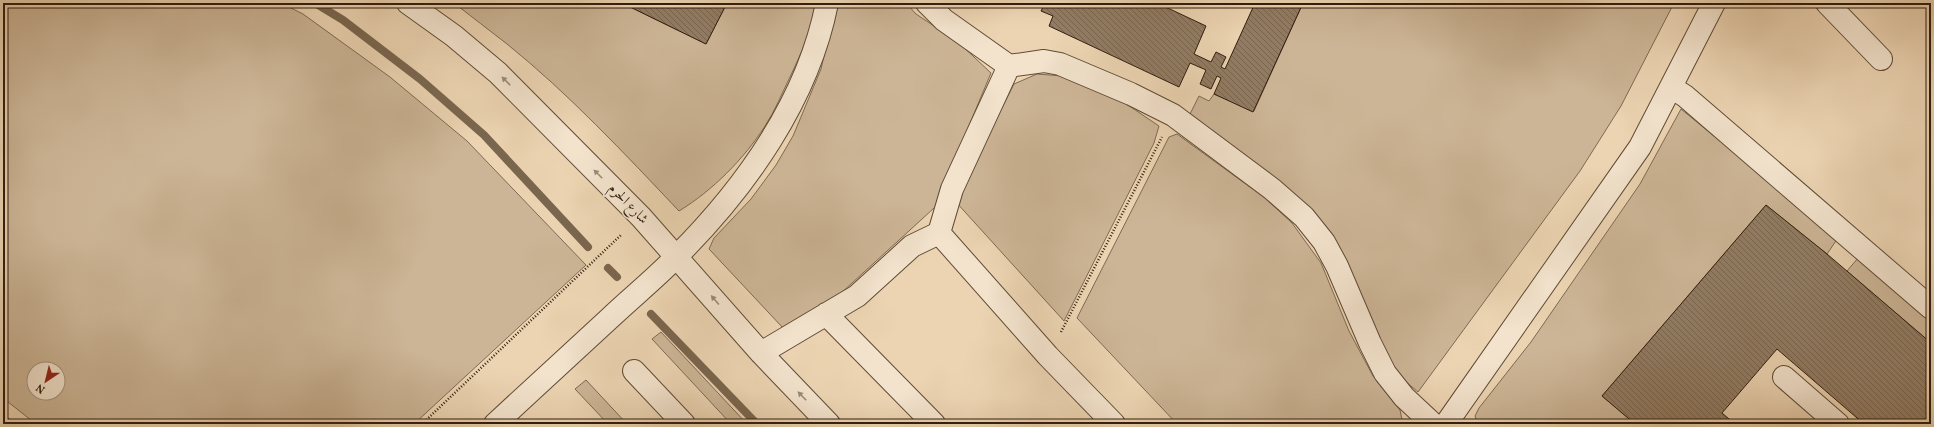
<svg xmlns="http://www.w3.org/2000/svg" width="1934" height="427" font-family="Vollkorn,Amiri,serif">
	<defs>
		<pattern id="building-back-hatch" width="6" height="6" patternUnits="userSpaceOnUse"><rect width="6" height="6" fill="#927c63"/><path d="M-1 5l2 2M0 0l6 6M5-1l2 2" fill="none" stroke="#786550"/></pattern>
	</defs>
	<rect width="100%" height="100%" fill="#ecd4b2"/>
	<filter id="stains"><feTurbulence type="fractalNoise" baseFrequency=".005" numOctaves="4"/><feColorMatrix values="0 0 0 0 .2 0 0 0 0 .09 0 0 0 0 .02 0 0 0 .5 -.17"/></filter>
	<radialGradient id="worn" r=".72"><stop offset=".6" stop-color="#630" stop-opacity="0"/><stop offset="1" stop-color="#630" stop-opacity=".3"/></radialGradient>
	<path fill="#ccb596" stroke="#7e6952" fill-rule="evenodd" d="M3,3h278l22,11 87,63 77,64 119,124 -172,159h-378l-33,-26zM34,369h24v24h-24z
		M454,3h168l84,41 21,-41h91c-6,25 -17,51 -28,74 -8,16 -15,34 -25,49 -21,33 -53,65 -86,85 -55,-58 -110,-117 -172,-167 -18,-14 -35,-27 -53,-41z
		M836,3h70l10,11 42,28 33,31 -49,117 3,8 -140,128 -22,2 -74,-79 5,-11 37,-39 25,-34 17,-29 28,-67z
		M1303,3h371l-53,103 -41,65 -162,221 -26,-22 -48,-105 -156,-147 11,-22 10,5 5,-7 40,17z
		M1037,74l26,2 56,23 40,27 -5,17 -90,178 -109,-120 59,-117z
		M1681,109l157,129 -11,16 -61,-49 -164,191 33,28h-157l-3,-8 4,-8 52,-66 109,-158z
		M1177,134l88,64 27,25 29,40 28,68 24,45 27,34 3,14h-226l-100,-106 92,-181z
		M1858,258l73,62v23l-84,-72z
		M661,332l86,92h-16l-79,-85z
		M586,380l41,44h-19l-33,-35z"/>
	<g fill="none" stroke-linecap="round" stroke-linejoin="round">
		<path stroke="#7a664e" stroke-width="8" d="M315,3l28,17 77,59 64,56 104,112
			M608,268l9,9
			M651,314l106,110"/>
	</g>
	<path fill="url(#building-back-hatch)" stroke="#301d0d" d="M622,3h105l-21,41z
		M1045,3h112l49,23 -12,28 17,8 5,-10 10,5 -5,10 4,2 30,-66h48l-50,109 -39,-18 7,-16 -4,-2 -6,13 -11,-5 6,-14 -16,-7 -11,24 -130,-61 4,-10 -12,-5z
		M1766,205l61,49 104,89v81h-67l-87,-75 -55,64 13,11h-100l-33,-28z
		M3,414l12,10h-12z"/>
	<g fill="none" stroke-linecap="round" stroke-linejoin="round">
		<g stroke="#5f4b36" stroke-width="24">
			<path id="minor" d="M408,3l46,33 44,37 143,144 120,136 68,71
				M927,3l17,17 65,46
				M1827,3l54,56
				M1671,87l14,9 246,212
				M939,233l109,123 66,68
				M826,314l108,110
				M761,353l96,-57 55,-50 27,-13 13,-44 57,-123 35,-5 16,3 71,30 42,21 99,74 32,28 20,25 13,24 33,77 15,30 19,24 29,27
				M634,371l50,53
				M1784,377l54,47
				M495,424c38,-35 77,-71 115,-106 22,-21 46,-40 67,-62 69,-69 131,-156 150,-253
				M1446,424l194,-277 74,-144"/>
		</g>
		<path stroke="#301d0d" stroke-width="2.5" stroke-dasharray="1 2" stroke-linecap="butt" d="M1061,332l101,-195
			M422,424l200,-190"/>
		<use href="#minor" stroke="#f3e3cd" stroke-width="22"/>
	</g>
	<defs><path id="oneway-solid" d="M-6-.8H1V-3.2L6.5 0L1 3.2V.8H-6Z"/></defs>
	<g fill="#9b8a77">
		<use href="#oneway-solid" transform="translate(506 81) rotate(-135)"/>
		<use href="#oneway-solid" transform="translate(598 174) rotate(-135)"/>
		<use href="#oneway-solid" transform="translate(715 300) rotate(-131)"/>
		<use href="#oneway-solid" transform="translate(802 396) rotate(-134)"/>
	</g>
	<g text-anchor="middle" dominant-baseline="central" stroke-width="3" stroke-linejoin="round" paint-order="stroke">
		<g font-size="14" fill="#301d0d" stroke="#f3e3cd">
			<text transform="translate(628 204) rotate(46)">شارع الحرم</text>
		</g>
	</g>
	<rect width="1934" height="427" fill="none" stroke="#ecd4b2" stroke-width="16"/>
	<rect x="4" y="4" width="1926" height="419" fill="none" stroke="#301d0d" stroke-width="2"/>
	<rect x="8" y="8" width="1918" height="411" fill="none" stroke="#301d0d"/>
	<g transform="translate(46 381) rotate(215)"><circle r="19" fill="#f3e3cd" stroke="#a59480"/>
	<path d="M0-3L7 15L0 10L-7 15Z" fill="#8f2418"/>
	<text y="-6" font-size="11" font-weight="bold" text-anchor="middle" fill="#301d0d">N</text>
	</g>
	<rect width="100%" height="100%" filter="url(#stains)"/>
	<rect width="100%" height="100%" fill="url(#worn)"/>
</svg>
